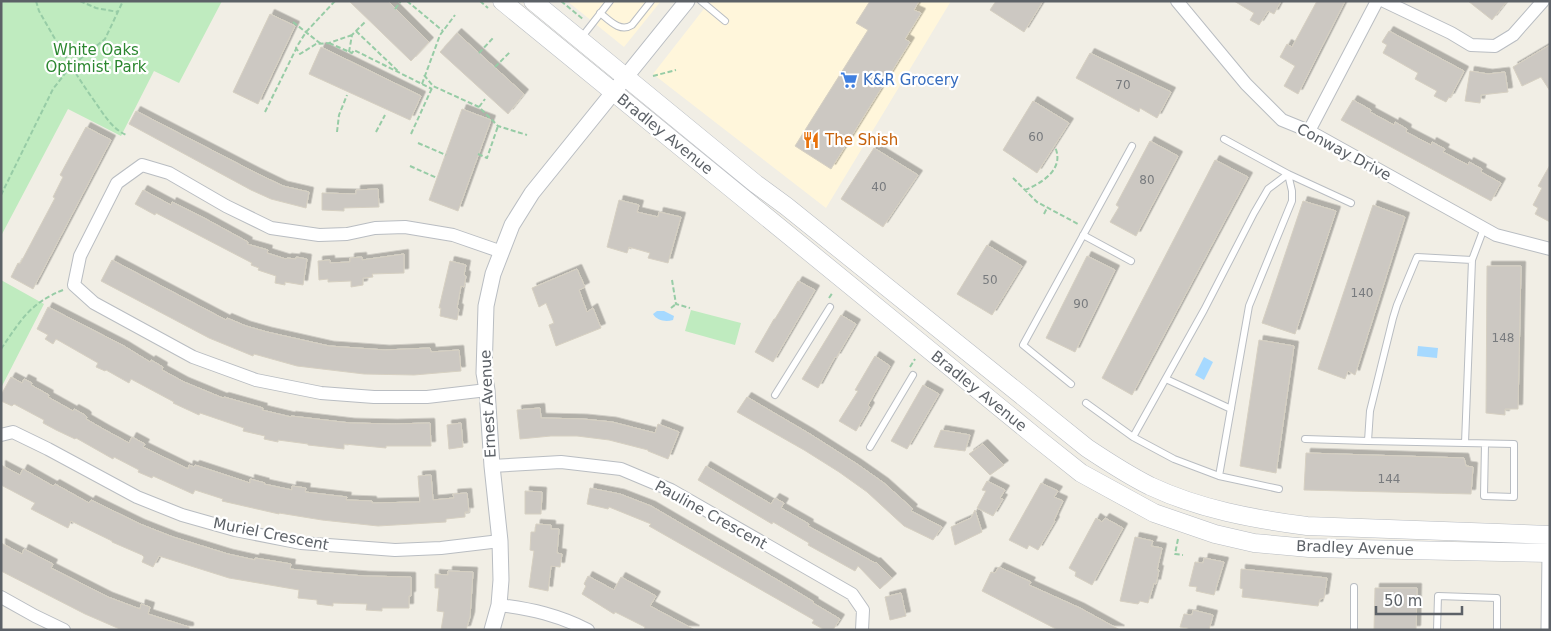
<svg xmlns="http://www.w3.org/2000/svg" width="1551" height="631" font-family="'DejaVu Sans',sans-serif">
	<defs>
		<filter id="shadow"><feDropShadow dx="4.5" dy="-4.5" stdDeviation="0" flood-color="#0004"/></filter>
	</defs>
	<rect width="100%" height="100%" fill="#f1eee5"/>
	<path fill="#fff6db" d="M567,1h94l-37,46z
		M710,1h241l-125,207 -173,-134z"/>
	<path fill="#bfebbf" d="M1,1h221l-43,82 -25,-12 -33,65 -53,-27 -67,127z
		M1,280l43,24 -43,84z
		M691,310l50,13 -6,22 -50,-14z"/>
	<path fill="#a6d9ff" d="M657,311h7l10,5 -1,4c-7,2 -16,1 -20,-6z
		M1418,346l20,2 -1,10 -20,-2z
		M1204,357l9,5 -9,18 -9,-5z"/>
	<path fill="#ccc8c2" stroke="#d6d0c2" filter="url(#shadow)" d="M349,1h39l41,41 -18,19z
		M870,1h49l-5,9 7,3 -16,26 5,3 -79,127 -36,-23 73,-116 -12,-7z
		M996,1h47l-19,31 -34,-22z
		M1234,1h47l-7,13 -6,-3 -9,14 -9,-5 4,-7z
		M1317,1h28l-47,93 -14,-8 11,-20 -15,-9 7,-13 5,3z
		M1468,1h39l-15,19z
		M270,14l25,12 -37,78 -25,-12z
		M1389,31l75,40 -14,27 -1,-1 -3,5 -12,-6 3,-5 -22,-12 3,-6 -35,-20 4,-8 -5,-3z
		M457,33l67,61 -16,20 -68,-62z
		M1550,45v46l-9,-14 -19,9 -9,-19z
		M321,47l100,49 -11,24 -101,-46z
		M1090,53l81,39 -14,26 -17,-10 -1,4 -63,-34z
		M1470,71l18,3 17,-2 3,20 -27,3 -1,8 -15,-2z
		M1353,100l18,10 -1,2 24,13 1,-3 12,7 -1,3 25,13 1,-3 13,7 -2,3 25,13 1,-3 13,7 -1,3 20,11 -10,18 -150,-81z
		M1033,101l36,22 -32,50 -34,-23z
		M462,109l29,11 -33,91 -29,-11z
		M136,111l120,62 27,13 26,6 -3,16 -35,-9 -20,-9 -122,-66z
		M86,127l25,13 -78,149 -22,-12 7,-14 2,1 35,-66 -2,-1 10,-20 -3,-2z
		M1150,141l28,15 -42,80 -26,-14 9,-15 -3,-2z
		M874,148l44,27 -35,52 -42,-28z
		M1215,160l33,17 -116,218 -30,-17z
		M1550,165v57l-15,-8 3,-6 -5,-3 9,-17 -4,-2z
		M378,189l1,18 -35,1v3l-22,-1v-17l34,1v-4z
		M143,190l28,15 1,-3 32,16 44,24 -1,2 21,6 -1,3 19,6 1,-1 9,1v-2l11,2 -4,26 -18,-3v3l-10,-2 1,-7 -18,-6 1,-2 -8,-3 1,-2 -96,-50 -1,2 -20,-11z
		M619,200l20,5 -2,7 21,5 1,-5 22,5 -13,46 -20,-5 2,-5 -21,-6 -2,6 -20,-6z
		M1303,201l33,10 -41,123 -33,-11z
		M1373,205l32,12 -50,158 -7,-4 -3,8 -27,-10z
		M987,245l35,21 -30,49 -35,-21z
		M404,254v19l-32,1 1,3 -10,1v7l-12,2v-6l-23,1v-3l-9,1 -1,-19 12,-1v3l20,-1v-4l12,-1v3z
		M1087,256l28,14 -40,82 -29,-14z
		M112,260l114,60 1,-2 19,8 21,6 62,14 56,4 45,-2 1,4 28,-2 2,21 -47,4 -50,-1 -67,-8 -43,-12 -1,2 -44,-18 -108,-57z
		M450,261l16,4 -2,10 2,1 -2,11 -3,-1 -4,22 2,1 -2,11 -17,-4 1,-8h-2z
		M1487,266h34l-3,143h-13v6l-19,-2z
		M577,269l8,18 -6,3 8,22 6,-4 8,20 -45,18 -7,-21 5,-2 -8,-20 -7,4 -7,-19z
		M798,281l17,9 -42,72 -18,-10 19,-33h1z
		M48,307l76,39 26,16 1,-2 12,7 -1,3 22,12 39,16 1,-1 39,11 -1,2 29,7v-1l59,7 43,1 37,-1 1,23h-45v2l-42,-4v5l-36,-4v-1l-30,-4v2l-14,-3 1,-3 -22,-5 1,-3 -44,-15 -1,2 -26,-12 1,-1 -43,-23 -2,4 -23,-13 -1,1 -9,-4 2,-4 -42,-24 -3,5 -8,-5 3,-4 -11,-6z
		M841,315l15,9 -20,34 -1,-1 -17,31 -16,-9z
		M1259,340l35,6 -18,127 -36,-7z
		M875,356l15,10 -22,39 2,2 -14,24 -17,-10 19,-30 -3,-1z
		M11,377l11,6 2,-4 8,4 -1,2 18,10 -1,2 25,14 1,-2 11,6 2,2 -1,2 19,11 24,13 3,-6 13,7 -2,3 45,22 1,-4 5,2 1,-2 55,18v-4l15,4 -1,1 28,6v-4l14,2 -1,4 42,5 -1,3 26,1v2l48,-1 -2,-26 13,-1 2,25 21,-2 -1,-4 14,-1 2,19h-4v5l-19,2v3l-68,4 -56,-6 -43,-7v1l-57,-13 1,-2 -28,-9 -2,4 -40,-18 -1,2 -14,-6 1,-2 -25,-13 -1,2 -37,-21 -1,1 -19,-9 -13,-7 1,-3 -30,-16 -2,2 -11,-5v-6z
		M923,385l16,9 -32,55 -16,-8z
		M747,397l63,37 47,30 27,19 29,26 -2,2 31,16 -9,13 -29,-14 -37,-34 -28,-20 -35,-22 -67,-38z
		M540,408l1,10 42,1 29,3 43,11 3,-9 21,8 -11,27 -20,-8v-1l-39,-10 -32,-4h-26l-31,3 -3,-29z
		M461,423l2,24 -14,2 -2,-24z
		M941,430l29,5 -5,16 -31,-4z
		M983,444l21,21 -14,10 -21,-21z
		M1306,453l158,5 2,8 7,1 -2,27 -167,-4z
		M1,465l19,10 3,-6 30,17 2,-2 34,19 2,-3 49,24 33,13 55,17 27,6v-2l36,6 -1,5 26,3 48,4 47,1v19h-2v12h-27v3l-16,-1 1,-6 -34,-1v3l-16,-2v-4l-19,-2 1,-8 -70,-12 -70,-22 -6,11 -11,-5 2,-5 -2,-2 -30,-13v-1l-41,-20 -3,7 -37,-19 4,-6 -34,-18z
		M706,466l65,38 4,-6 9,5 -3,5 28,16 -1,2 67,37 1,-1 16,16 -12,11 -22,-23 -3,5 -47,-26 1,-2 -36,-21 -1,2 -74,-44z
		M987,481l18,9 -5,8 3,1 -10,17 -16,-8 9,-17 -4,-1z
		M1041,483l17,8 -4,6 9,4 -9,19 1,1 -17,29 -9,-5 -2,4 -18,-9z
		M590,488l30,6 31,12 135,79 28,17 -1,1 27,16 -7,11h-8l-13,-7 2,-3 -165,-94 2,-2 -42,-17 -1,2 -21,-5z
		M525,491l17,1 -1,22h-16z
		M975,510l7,22 -27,13 -4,-18 20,-9z
		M1096,518l6,4 3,-4 18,10 -31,57 -17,-9 1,-4 -7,-4z
		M536,524l15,1v4h8l-2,24 5,1 -2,13 -9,-1 -3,25 -19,-4 5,-36 -4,-1 1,-18h4z
		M1135,537l18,4 -2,5 11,2 -5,22h2l-3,14 -2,-1 -6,20 -8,-2 -2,3 -18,-3z
		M1,543l21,11 2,-5 29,15 -2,4 57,29 32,12 1,-5 9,3 -2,7 41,13v3h-67l-37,-16 -84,-43z
		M1204,558l20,4 -10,33 -18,-4 1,-4 -8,-1 6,-24 8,1z
		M999,567l32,15 -2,3 51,23 40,22h-62l-76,-39 9,-19 4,1z
		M1241,569l86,9 -3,20 -4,1 -2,7 -76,-9 1,-8 -3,-1z
		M448,571l25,1 -3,45 -4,13h-25l3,-18 -7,-1 2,-23h-4v-14l13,1z
		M588,576l26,14 7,-13 35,19 -6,10 45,24h-51l1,-3 -30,-15 -1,2 -32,-20 4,-8 -2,-2z
		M1375,588h42l-1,42h-42z
		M901,593l5,23 -16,4 -5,-23z
		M1193,610l20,5 -4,15h-21v-2l-8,-1 4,-13 8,1z"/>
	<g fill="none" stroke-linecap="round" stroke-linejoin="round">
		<g stroke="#b9bdc2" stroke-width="8">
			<path id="service" d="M701,1l24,20
				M600,13c9,7 20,20 32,12l19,-24
				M585,33l25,-32
				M1224,139l64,35 63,29
				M1288,174l4,17v10l-43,105 -30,170 -45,-17 -41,-22 71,-127 50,-97 14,-24z
				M1083,235l48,26
				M1472,260l-55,-3 -20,48 -4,13 -23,93 -2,30 97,2 7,-183 12,-32
				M1166,379l65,30
				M1071,384l-48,-39 109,-199
				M775,395l55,-88
				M1086,403l47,34
				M1305,439l63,2
				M1465,443l49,1v53l-30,-1 1,-52
				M870,447l43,-72
				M1219,476l60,13
				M1354,630v-43
				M1437,630l1,-34 59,2v32"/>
		</g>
		<g stroke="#b9bdc2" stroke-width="14">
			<path id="minor" d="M1177,1l69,83 36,36 27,11 187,104 54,14
				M1384,1l67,32 20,12 24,1 18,-11 30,-34
				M1309,131l68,-130
				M487,390l-60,7h-53l-53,-4 -65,-13 -63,-23 -99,-54 -20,-18 6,-29 37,-73 25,-18 27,8 57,33 45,22 48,7 28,-1 28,-6 30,-1 48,8 49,17
				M1,435l12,-3 35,17 89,48 45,18 53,15 66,13 94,7 46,-2 59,-7
				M492,466l69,-4 60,7 50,21 181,104 11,16 -1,20
				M1,597l34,19 29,14
				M499,605c33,4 59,10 89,25"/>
		</g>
		<g stroke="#b9bdc2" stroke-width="17">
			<path id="tertiary" d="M492,630l7,-25 2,-25 -1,-39 -8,-75 -5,-76 -3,-17 2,-67 7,-32 19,-49 20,-32 155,-192
				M1549,630l1,-77"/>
		</g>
		<g stroke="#b8bcc2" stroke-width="19">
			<path id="secondary" d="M502,1l535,437 44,35 73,40 61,21 39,9 55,5 241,5
				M533,1l223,183 30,22 301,242c21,14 41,27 63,38 49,23 103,33 157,40l243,9"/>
		</g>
		<path stroke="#97cca6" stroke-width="2" stroke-dasharray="5 2.5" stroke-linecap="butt" d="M36,1l3,10c17,30 34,60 54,88 10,14 18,29 33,36
			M80,1l16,7 22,4
			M335,1l-29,31 -10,16 4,6 16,-10 13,-1 23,-8
			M407,1l36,30
			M480,1l8,7
			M561,1l23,19
			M395,9l6,-8
			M293,22l28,22
			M356,31l43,41
			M329,43l23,10 2,-3 78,39
			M349,52l3,-17 14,-14
			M479,53l15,-16
			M495,67l15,-15
			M424,75l9,11 46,21 19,19 29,9
			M653,76l23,-6
			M422,84l18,-49 15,-20
			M479,107l6,-8
			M265,112l31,-63
			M337,132l2,-17 8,-20
			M376,132l9,-17
			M411,134l21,-46
			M418,143l28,12
			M478,154l9,4 11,-32
			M410,166l27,12
			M1013,178l24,24 41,22
			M1025,190c17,-7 40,-21 30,-43
			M1,195l52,-106 17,-22 35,-28 18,-38
			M1044,214l3,-6
			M672,280l4,24 14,4
			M829,298l4,-6
			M671,308l5,-4
			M1,349c20,-29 29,-46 62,-59
			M910,367l5,-8
			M1178,539l-3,15 8,1"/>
		<use href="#service" stroke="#fff" stroke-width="6"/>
		<use href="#minor" stroke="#fff" stroke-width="12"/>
		<use href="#tertiary" stroke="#fff" stroke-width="15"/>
		<use href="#secondary" stroke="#fff" stroke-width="18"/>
	</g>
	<defs>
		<g id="supermarket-bare" transform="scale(1.35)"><path d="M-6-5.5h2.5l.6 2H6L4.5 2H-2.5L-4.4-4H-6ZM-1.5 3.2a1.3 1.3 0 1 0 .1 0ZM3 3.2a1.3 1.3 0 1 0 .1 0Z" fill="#3f7fe0" stroke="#fff" stroke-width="2.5" paint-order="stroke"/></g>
		<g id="restaurant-bare" transform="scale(1.35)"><path d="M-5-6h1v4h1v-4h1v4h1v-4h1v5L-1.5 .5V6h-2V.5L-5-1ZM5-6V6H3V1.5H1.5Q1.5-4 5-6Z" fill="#e8710a" stroke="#fff" stroke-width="2.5" paint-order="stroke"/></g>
	</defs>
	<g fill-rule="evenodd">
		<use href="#supermarket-bare" x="849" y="80"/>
		<use href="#restaurant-bare" x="811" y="140"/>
	</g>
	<g text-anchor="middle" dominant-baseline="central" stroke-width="4.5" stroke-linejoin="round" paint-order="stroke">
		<g font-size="12" fill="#787b7e">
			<text x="1123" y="85">70</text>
			<text x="1036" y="137">60</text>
			<text x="1147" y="180">80</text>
			<text x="879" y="187">40</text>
			<text x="990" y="280">50</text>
			<text x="1362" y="293">140</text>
			<text x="1081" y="304">90</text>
			<text x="1503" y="338">148</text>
			<text x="1389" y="479">144</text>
		</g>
		<g font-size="15" fill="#2c8730" stroke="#fff">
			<text x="96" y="50">White Oaks<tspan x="96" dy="17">Optimist Park</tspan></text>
		</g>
		<g font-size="15" fill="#366cbe" stroke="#fff" text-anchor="start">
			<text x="863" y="80">K&amp;R Grocery</text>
		</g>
		<g font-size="15" fill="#5c6167" stroke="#fff">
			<text transform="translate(665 134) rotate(39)">Bradley Avenue</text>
			<text transform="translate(1344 152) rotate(28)">Conway Drive</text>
			<text transform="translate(979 391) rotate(39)">Bradley Avenue</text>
			<text transform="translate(488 404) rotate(-93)">Ernest Avenue</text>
			<text transform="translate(711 515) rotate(29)">Pauline Crescent</text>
			<text transform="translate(271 534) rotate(11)">Muriel Crescent</text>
			<text transform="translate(1355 548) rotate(2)">Bradley Avenue</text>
		</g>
		<g font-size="15" fill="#c56008" stroke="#fff" text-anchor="start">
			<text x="825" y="140">The Shish</text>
		</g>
	</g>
	<rect width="1551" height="631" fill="none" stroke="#5c6167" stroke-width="5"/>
	<path d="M1376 606v8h86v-8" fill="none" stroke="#5c6167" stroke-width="2.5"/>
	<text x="1384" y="606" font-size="15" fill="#5c6167" stroke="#ffffff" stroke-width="4" paint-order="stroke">50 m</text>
</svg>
